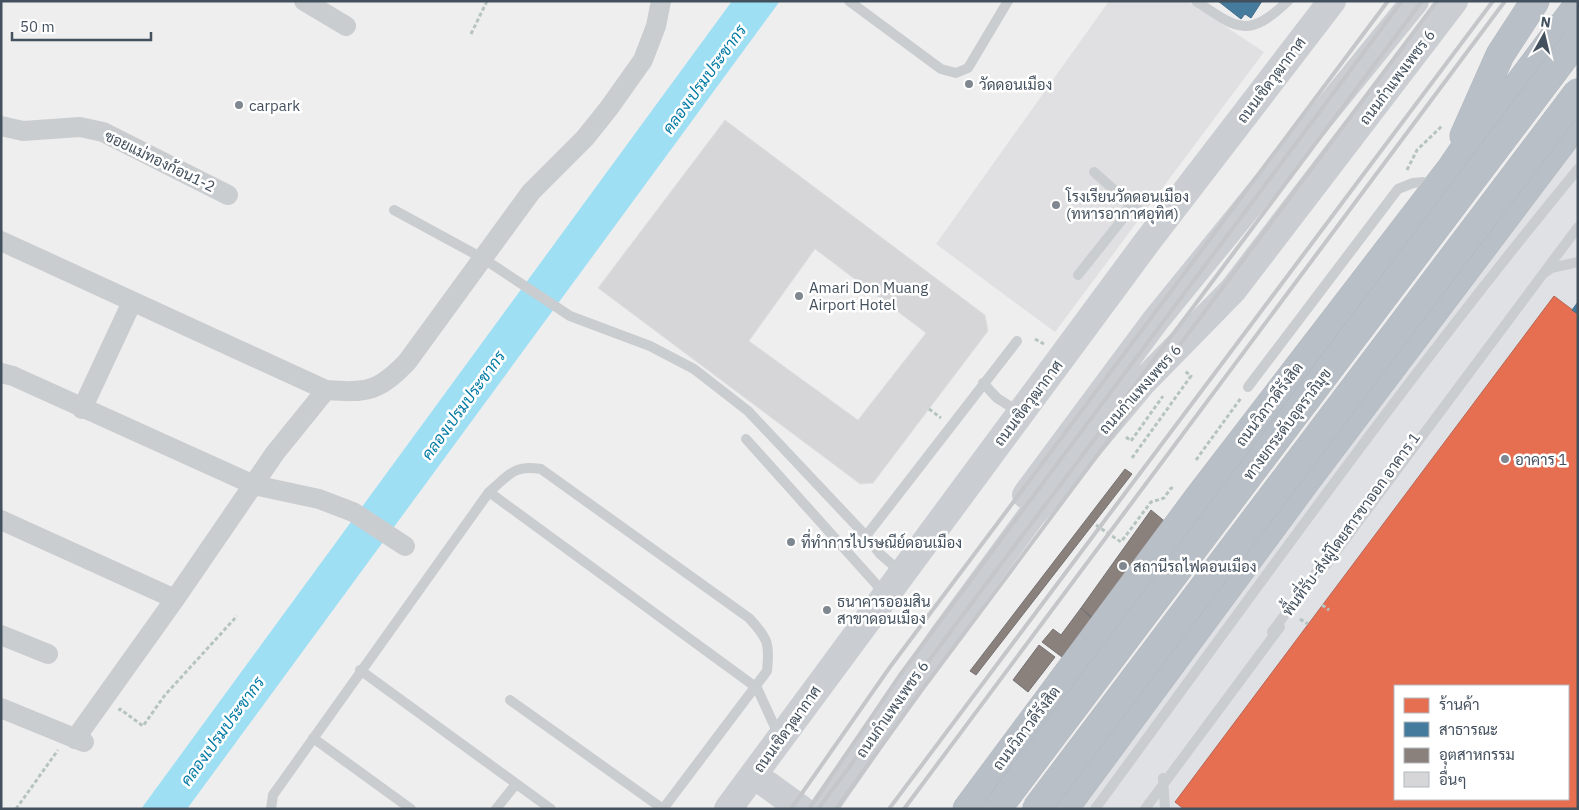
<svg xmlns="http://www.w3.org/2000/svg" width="1579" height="810" font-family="'IBM Plex Sans',Sarabun,sans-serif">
	<rect width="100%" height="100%" fill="#efeeee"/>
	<path fill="#e0dfe1" d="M1109,1h78l77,51 -209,280 -119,-88z"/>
	<path fill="#dfe1e4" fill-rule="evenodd" d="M1578,143v666h-501zM1395,686h173v113h-173z"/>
	<path fill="#9fdff4" d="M732,1h48l-593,808h-46z"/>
	<path fill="#e76f51" stroke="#b66655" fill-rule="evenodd" d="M1554,296l24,18v495h-394l-9,-7zM1395,686h173v113h-173z"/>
	<path fill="#457b9d" stroke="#446e8a" d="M1218,1h44l-11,17 -6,-4 -4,5z
		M1578,302v12l-6,-4z"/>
	<path fill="#8a817c" stroke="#757273" d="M1125,469l7,5 -156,201 -6,-4z
		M1151,510l17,14 -75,96 -12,-12z
		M1081,608l11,9 -30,40 -20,-15 11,-13 8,6z
		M1039,645l16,12 -27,35 -15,-12z"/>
	<path fill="#d6d6d9" stroke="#e0e0e1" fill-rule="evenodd" d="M725,120l260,195 3,16 -115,152 -13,1 -262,-196zM815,249l111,84 -68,87 -109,-79z"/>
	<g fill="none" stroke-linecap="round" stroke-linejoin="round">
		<g stroke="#b2b8bf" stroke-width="29">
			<path id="highway" d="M1464,136l36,-81 35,-54
				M967,809l231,-311 254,-331 17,-25 49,-57 60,-80
				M1064,809l240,-325 274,-363"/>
		</g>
		<path stroke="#b5c4c0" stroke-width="3" stroke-dasharray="4 2.5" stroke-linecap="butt" d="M471,34l16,-33
			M1407,170l10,-20 26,-25
			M1035,339l9,5
			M929,409l12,9
			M1126,437l5,4 32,-45
			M1132,458l59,-82 -6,-5
			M1196,460l45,-62
			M1096,525l25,17 30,-40 13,-4 7,-10 4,1
			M1322,605l7,5
			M1300,619l8,5
			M119,711l1,-2 23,17 22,-31 72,-79
			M16,809l42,-59"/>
		<path stroke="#cacdd0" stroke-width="10" d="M849,1l92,68 15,4 12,-5 40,-67
			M1196,1c41,28 52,38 92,0
			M1094,172l36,32 30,20
			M394,210l90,49 86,57 80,30 44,23 54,42 118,125 14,18 21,18
			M1546,272l5,-4 27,-6
			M1078,275l43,-54 9,-17
			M983,383l14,15 22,14
			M1248,387l150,-198 15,-6 10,-1 9,8
			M746,439l139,155
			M489,492l268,196 22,48
			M866,536l151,-195
			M1326,565l252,-338
			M360,670l191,139
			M510,700l153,109
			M313,738l98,71
			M271,809l2,-14 216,-303c19,-16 25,-28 52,-23l208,149c19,20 21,26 18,53l-104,138
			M496,809l20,-25
			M1095,809c158,-215 313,-434 483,-640
			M1145,809l135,-182"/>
		<path stroke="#cacdd0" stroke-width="20" d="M304,1l42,25
			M1,126l22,5 57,-4 23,5 125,63
			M1,241l325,149
			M1,373l12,3 241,109 65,14 34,13 52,34
			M82,409l50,-107
			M1,520l174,79
			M1,635l47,19
			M1,708l83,34
			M75,739l100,-140 100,-146 51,-63c41,3 52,2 81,-28l124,-170 54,-54 24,-30 34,-48 13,-34 5,-25"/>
		<path stroke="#caced2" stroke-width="28" d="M1026,495l129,-174 260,-320
			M754,775l47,34
			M728,809l419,-567 185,-241
			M823,809l120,-173 88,-120 111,-133 91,-93 221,-289"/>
		<use href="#highway" stroke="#b9bfc6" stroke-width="28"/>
		<path stroke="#c4c6c9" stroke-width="4" d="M791,809l99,-142 498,-666
			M809,809l91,-134 502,-674
			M818,809l604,-808
			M836,809l85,-118 516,-690
			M889,809l604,-808
			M904,809l601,-808"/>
		<g stroke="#b2b8bf" stroke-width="29" stroke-linecap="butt">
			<path id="highway-bridge" d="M997,809l581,-770
				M1036,809l542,-717"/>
		</g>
		<path stroke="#cacdd0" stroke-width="10" d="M1272,632l57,-77
			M1163,778l2,31"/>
		<use href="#highway-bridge" stroke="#b9bfc6" stroke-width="28"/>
	</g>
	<g fill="#7f8790" stroke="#fff" stroke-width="2">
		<circle cx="969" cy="84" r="5"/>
		<circle cx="239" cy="105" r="5"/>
		<circle cx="1056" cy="205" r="5"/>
		<circle cx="799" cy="296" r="5"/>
		<circle cx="1505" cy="459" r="5"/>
		<circle cx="791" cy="542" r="5"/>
		<circle cx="1123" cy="566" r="5"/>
		<circle cx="827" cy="610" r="5"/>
	</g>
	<g text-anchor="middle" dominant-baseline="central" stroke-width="5" stroke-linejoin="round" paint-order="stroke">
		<g font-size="15" fill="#43505d" stroke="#fff">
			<text transform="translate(1397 77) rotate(-53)">ถนนกำแพงเพชร 6</text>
			<text transform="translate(1271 80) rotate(-53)">ถนนเชิดวุฒากาศ</text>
			<text transform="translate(160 161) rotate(26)">ซอยแม่ทองก้อน1-2</text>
			<text transform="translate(1140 389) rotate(-48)">ถนนกำแพงเพชร 6</text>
			<text transform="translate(1028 403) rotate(-53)">ถนนเชิดวุฒากาศ</text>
			<text transform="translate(1269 404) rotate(-53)">ถนนวิภาวดีรังสิต</text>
			<text transform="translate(1287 424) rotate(-53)">ทางยกระดับอุตราภิมุข</text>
			<text transform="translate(1351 524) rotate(-54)">พื้นที่รับ-ส่งผู้โดยสารขาออก อาคาร 1</text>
			<text transform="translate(892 709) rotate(-55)">ถนนกำแพงเพชร 6</text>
			<text transform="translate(1026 728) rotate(-53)">ถนนวิภาวดีรังสิต</text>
			<text transform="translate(787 729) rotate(-54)">ถนนเชิดวุฒากาศ</text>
		</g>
		<g font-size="15" fill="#43505d" stroke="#fff" text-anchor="start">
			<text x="979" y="84">วัดดอนเมือง</text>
			<text x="249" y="105">carpark</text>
			<text x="1066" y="196">โรงเรียนวัดดอนเมือง<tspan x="1066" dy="17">(ทหารอากาศอุทิศ)</tspan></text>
			<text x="809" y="287">Amari Don Muang<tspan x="809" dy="17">Airport Hotel</tspan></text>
			<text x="1515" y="459">อาคาร 1</text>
			<text x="801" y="542">ที่ทำการไปรษณีย์ดอนเมือง</text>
			<text x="1133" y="566">สถานีรถไฟดอนเมือง</text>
			<text x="837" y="601">ธนาคารออมสิน<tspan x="837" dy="17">สาขาดอนเมือง</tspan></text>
		</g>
		<g font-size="16" font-style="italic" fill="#027aa3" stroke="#fff">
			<text transform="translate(704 79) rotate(-54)">คลองเปรมประชากร</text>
			<text transform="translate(463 405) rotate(-54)">คลองเปรมประชากร</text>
			<text transform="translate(222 731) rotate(-54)">คลองเปรมประชากร</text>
		</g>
	</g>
	<rect width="1579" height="810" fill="none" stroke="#43505d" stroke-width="5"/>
	<rect x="1394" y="685" width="175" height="115" fill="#ffffff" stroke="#b4b9be"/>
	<rect x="1404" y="698" width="25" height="15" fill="#e76f51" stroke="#b4b9be"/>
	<text x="1439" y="710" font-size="15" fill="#43505d">ร้านค้า</text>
	<rect x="1404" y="722" width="25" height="15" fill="#457b9d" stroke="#b4b9be"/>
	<text x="1439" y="735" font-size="15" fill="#43505d">สาธารณะ</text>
	<rect x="1404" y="748" width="25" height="15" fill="#8a817c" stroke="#b4b9be"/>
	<text x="1439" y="760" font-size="15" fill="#43505d">อุตสาหกรรม</text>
	<rect x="1404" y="772" width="25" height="15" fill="#d6d6d9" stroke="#b4b9be"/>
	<text x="1439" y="785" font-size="15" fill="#43505d">อื่นๆ</text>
	<g transform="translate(1544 35) rotate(8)" stroke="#ffffff" stroke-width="4" paint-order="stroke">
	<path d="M0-4L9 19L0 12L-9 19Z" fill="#43505d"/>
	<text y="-8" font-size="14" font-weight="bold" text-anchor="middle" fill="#43505d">N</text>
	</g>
	<path d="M12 32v8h139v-8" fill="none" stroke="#43505d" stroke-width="2.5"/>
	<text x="20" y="32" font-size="15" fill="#43505d" stroke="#ffffff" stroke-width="4" paint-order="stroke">50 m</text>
</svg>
